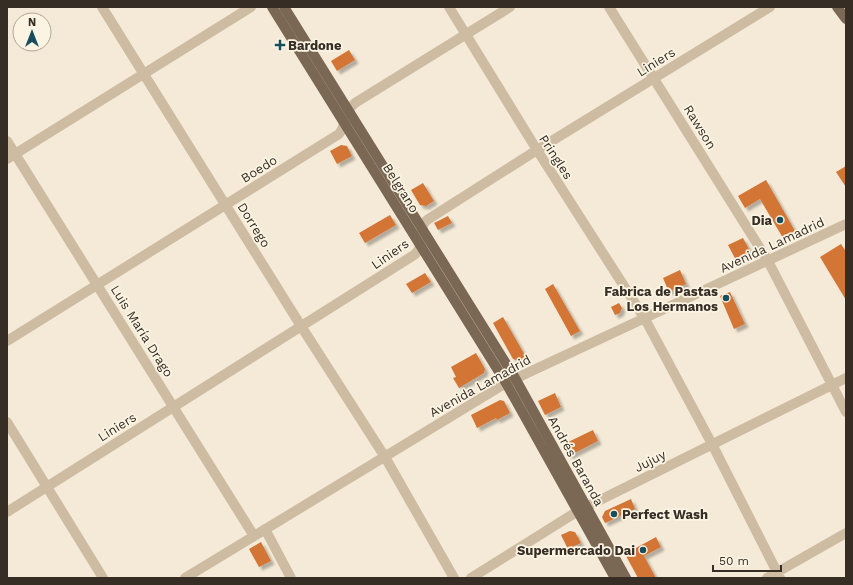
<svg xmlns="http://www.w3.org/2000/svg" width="853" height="585" font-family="'Work Sans',sans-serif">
	<defs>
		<filter id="shadow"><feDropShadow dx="3.5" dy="3.5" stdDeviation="1" flood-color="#0004"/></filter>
	</defs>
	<rect width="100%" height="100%" fill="#f4ead7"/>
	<path fill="#d37436" filter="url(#shadow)" d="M349,50l6,10 -18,11 -6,-10z
		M341,145l6,1 5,10 -15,8 -7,-13z
		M846,166v21l-10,-15z
		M766,180l29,51 -12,7 -23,-39 -15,9 -7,-12z
		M423,183l11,18 -8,5 -6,-1 -9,-15z
		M390,215l6,10 -31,18 -6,-10z
		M448,216l4,7 -14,7 -4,-7z
		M743,238l7,13 -2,5 -11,6 -9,-17z
		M841,244l5,8v48l-26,-43z
		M680,270l6,14 -17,8 -6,-14z
		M425,273l6,9 -19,11 -6,-9z
		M553,284l27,47 -9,5 -26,-47z
		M730,292l15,32 -11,5 -14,-33z
		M619,303l3,5 -2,5 -5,2 -4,-8z
		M503,317l23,40 -6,4 -7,-2 -20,-36z
		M476,353l9,16 -1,4 -25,15 -6,-10 3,-1 -5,-10z
		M555,393l6,14 -16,8 -7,-14z
		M500,400l4,1 6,12 -13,7 -1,-2 -19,10 -6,-13z
		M593,430l5,11 -29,15 -5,-12z
		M631,499l4,10 -30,14 -3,-6 3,-6z
		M570,531l5,1 6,11 -13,6 -7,-14z
		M656,537l5,10 -17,9 12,22h-18l-13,-24z
		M261,542l10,19 -12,6 -10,-18z"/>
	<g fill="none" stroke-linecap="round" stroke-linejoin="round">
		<path stroke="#cdbca2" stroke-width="10" d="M102,7l199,319 84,131 69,121
			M449,7l88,143 108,169 67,125 68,134
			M609,7l159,254 78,151
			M7,141l247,395
			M7,159l244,-152
			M7,341l332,-207c8,-10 4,-21 16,-31l155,-96
			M7,422l96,156
			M7,512l407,-257c13,-10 2,-26 13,-35l110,-70 233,-143
			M265,529l26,49
			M185,578l321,-195 340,-159
			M471,578l107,-67 268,-133
			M767,578l79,-45"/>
		<path stroke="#7a6754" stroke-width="10" d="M272,7l234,376 109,195
			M284,7l231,371 111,200
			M837,7l9,12"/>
	</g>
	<g fill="#174d5c" stroke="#fbf4e3" stroke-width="1.5">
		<path d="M278 39h4v4h4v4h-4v4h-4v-4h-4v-4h4z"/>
		<circle cx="780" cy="220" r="4"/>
		<circle cx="726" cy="298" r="4"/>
		<circle cx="614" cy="514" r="4"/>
		<circle cx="643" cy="550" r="4"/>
	</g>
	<g text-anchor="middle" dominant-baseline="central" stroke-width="3.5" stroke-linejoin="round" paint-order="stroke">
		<g font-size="13" font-weight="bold" fill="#362d25" stroke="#fbf4e3" text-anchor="end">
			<text x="288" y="45" text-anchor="start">Bardone</text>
			<text x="772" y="220">Dia</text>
			<text x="718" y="291">Fabrica de Pastas<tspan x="718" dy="15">Los Hermanos</tspan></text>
			<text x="622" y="514" text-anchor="start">Perfect Wash</text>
			<text x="635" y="550">Supermercado Dai</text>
		</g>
		<g font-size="13" fill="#362d25" stroke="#fbf4e3">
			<text transform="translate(656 62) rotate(-32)">Liniers</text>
			<text transform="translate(700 127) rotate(58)">Rawson</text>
			<text transform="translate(556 157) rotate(57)">Pringles</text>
			<text transform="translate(259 169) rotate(-32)">Boedo</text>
			<text transform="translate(401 188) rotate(58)">Belgrano</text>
			<text transform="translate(254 225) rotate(58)">Dorrego</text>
			<text transform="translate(772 245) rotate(-25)">Avenida Lamadrid</text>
			<text transform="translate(390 254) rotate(-35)">Liniers</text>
			<text transform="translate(142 331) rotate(58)">Luis María Drago</text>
			<text transform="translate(480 386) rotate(-29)">Avenida Lamadrid</text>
			<text transform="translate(117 427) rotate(-32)">Liniers</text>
			<text transform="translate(576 461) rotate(61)">Andrés Baranda</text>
			<text transform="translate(650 461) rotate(-27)">Jujuy</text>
		</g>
	</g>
	<rect width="853" height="585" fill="none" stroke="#362d25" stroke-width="16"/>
	<g transform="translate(32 32)"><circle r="19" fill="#fbf4e3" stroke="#aca497"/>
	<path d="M0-3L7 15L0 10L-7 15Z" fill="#174d5c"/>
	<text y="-6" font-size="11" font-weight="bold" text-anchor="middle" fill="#362d25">N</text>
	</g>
	<path d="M713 565v6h68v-6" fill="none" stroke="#362d25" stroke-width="2"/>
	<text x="719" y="565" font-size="12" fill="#362d25" stroke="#fbf4e3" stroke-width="3" paint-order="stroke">50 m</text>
</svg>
